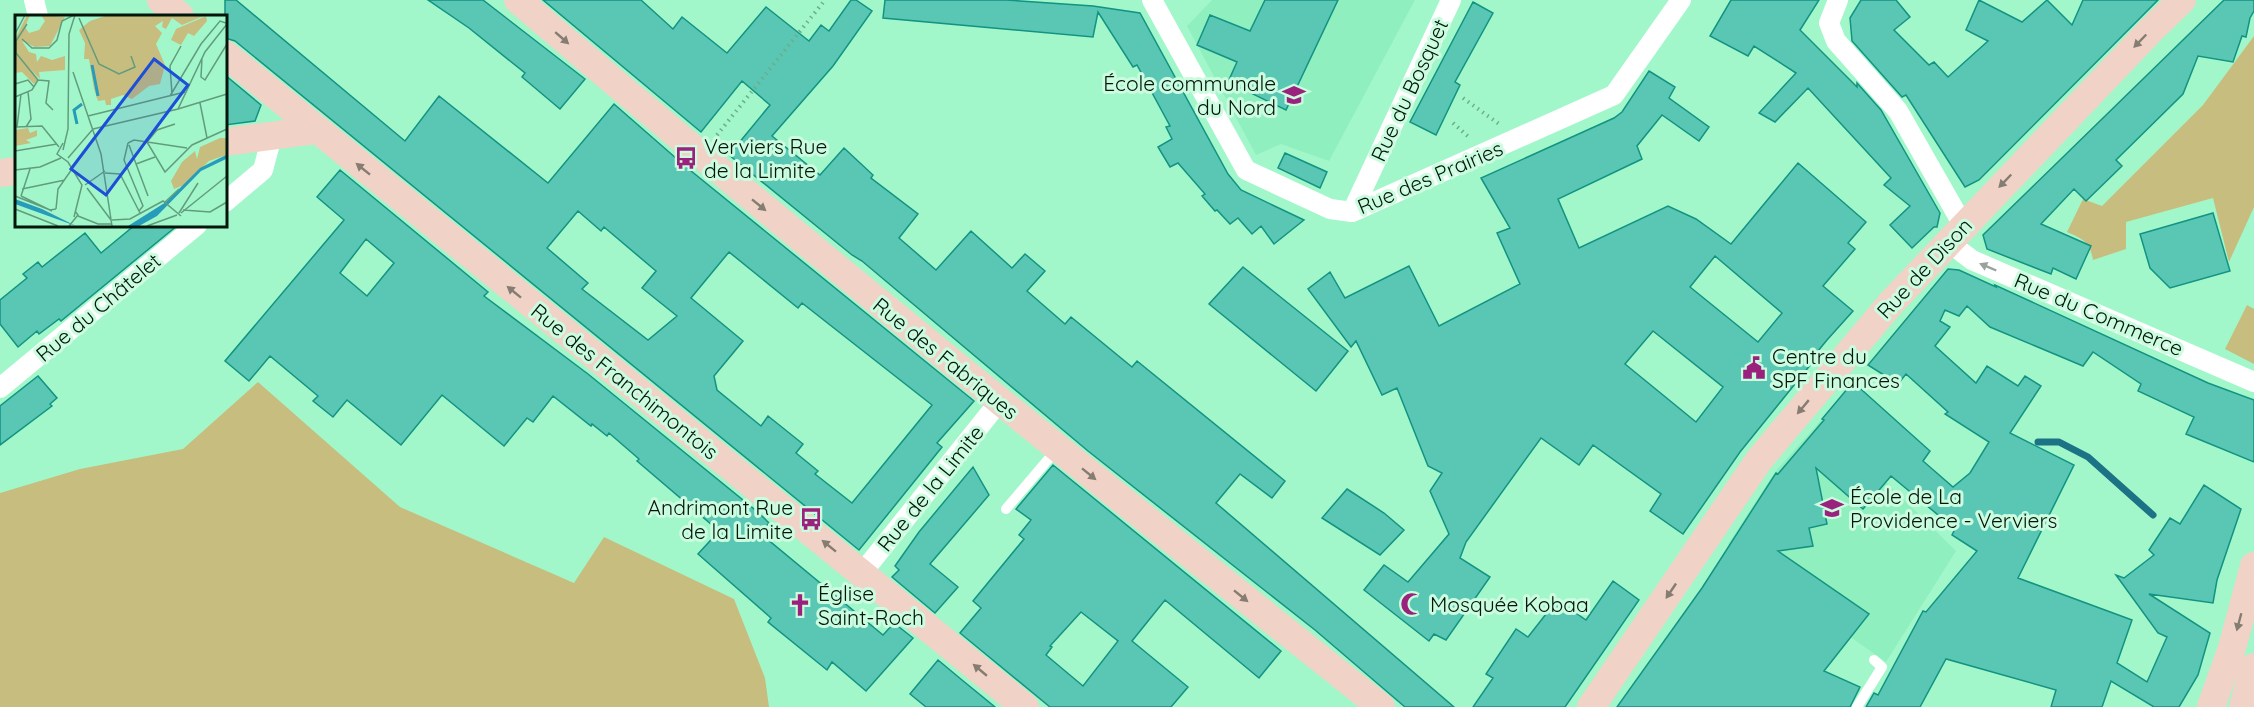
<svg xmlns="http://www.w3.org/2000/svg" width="2254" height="707" font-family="Quicksand,sans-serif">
	<rect width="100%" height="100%" fill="#a2f7ca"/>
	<path fill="#90efbe" d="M1212,0h203l-86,161 -48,-17 -25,11 -69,-129z
		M1822,419l134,132 -70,111 -131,-92 -27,-26 47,-72z"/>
	<path fill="#c7bd7e" d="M2254,36v171l-25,55 -16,-64 -87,24v27l-33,11c-3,-18 -10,-21 -26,-28l16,-33 19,7 101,-101z
		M2247,305l7,4v55l-29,-15z
		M258,382l142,125 174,76 30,-46 130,62 31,79 4,29h-769v-214l80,-24 103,-20z"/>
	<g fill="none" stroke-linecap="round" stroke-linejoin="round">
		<path stroke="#1b7385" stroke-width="7" d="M2038,442h21l29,15 65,58"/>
	</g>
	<path fill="#59c7b4" stroke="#139382" stroke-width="1.5" fill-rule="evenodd" d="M225,0h11l169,141 34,-45 109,87 66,-79 71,62 289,235 -37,42 5,4 -83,103 -624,-509 -10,-3zM578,211l23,20 3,-4 52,44 -14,17 35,28 -29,24 -66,-51 6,-6 -41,-35zM729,252l69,56 4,-5 130,102 -80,98 -37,-29 3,-3 -22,-18 7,-9 -35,-28 -7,10 -44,-36 -3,-14 29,-35 -52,-43z
		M428,0h55l102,79 -25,30 -38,-32 3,-4 -56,-45z
		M543,0h98l32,29 9,-12 45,36 39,-46 43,34 12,-16 8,6 22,-31h5l16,11 -39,55 -61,70 48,39 24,-27 29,27 -2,3 47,36 -19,24 37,32 35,-39 41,37 13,-14 20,17 -18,20 38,33 6,-7 61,50 5,-6 148,120 -13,17 -32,-24 -24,29 238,204h-49l-90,-77 -227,-179 -226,-190 -10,-6 -123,-100 41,-50 -28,-24 -41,51z
		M885,0h121l87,6 47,7 88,161 13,16 63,30 -30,24 -13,-18 -9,8 -14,-16 -8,6 -13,-14 -2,1 -13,-15 3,-2 -27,-31 -8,4 -12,-20 14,-8 -6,-12 4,-1 -33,-61 -4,2 -35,-55 -5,25 -210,-19z
		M1265,0h73l-52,110 -58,-28 9,-20 -40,-17 13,-30 40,16z
		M1731,0h88l-19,30 57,57v-4l24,27 59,103 -3,14h-3l-22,21 -22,-23 20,-19 -26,-21 7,-7 -83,-90 -33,34 -16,-9 37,-40 -42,-27 -6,10 -38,-20z
		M1861,0h35l14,17 -16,13 35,35 5,-3 14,15 40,-36 -22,-11 13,-30 43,22 25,-22 25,25 11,-25h75l-179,180 -14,7 -59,-92 -4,2 -50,-56 -2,-23z
		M2224,0h30v11l-4,7 -4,19 -4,-1 -9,26 -35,-6 -15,38 -67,66 6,6 -36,35 -12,-12 -33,35 50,22 -15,33 -23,-11 -2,6 -64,-25 -4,-14z
		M1473,2l20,11 -38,69 5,3 -24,50 -26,-13z
		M1649,71l26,16 -6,11 40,29 -10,14 -37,-26 -25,31 5,13 -84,40 21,49 89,-42 28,13 35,25 67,-81 68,59 -18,21 7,6 -32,37 30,25 -26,29 -9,11 2,2 -80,99 -57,82 -33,-23 11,-17 -68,-49 -14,20 -38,-27 -75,104 -6,16 30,19 -44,63 -12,-6 -5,7 -65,-51 20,-25 24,17 41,-48 -19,-43 12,-18 -14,-7 -31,-78 -15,7 -26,-54 -5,6 -43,-58 22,-17 15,26 64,-32 30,60 81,-42 -23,-51 13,-5 -29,-50 133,-60 8,-6zM1715,256l67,57 -24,29 -68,-55zM1653,331l70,56 -27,35 -71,-58z
		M225,75l36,30 -6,16 -30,4z
		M1285,153l42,19 -7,16 -42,-20z
		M340,170l148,122 -4,4 104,78 171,139 10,10 -9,10 123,102 11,-12 19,15 -47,53 -34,-29 -5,8 -59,-48 3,-4 -73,-64 21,-23 -82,-70 2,-2 -30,-26 -2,3 -15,-12 -1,2 -38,-30 -20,26 -6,-4 -23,28 -62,-51 -41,50 -54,-45 -14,17 -20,-16 5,-5 -48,-40 -21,25 -24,-20 119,-141 -27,-23zM366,239l28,24 -27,33 -27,-23z
		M2213,213l17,58 -60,17 -20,-20 -10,-34z
		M135,225h43l-117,96 -2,-2 -20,15 -2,-3 -19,16 -18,-23v-24l27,-22 -4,-4 15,-12 4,5 43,-34 16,20z
		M1243,267l105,84 -32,40 -107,-87z
		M1948,269l11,1 37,17 -1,-2 213,98 46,17v62l-68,-28 8,-17 -56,-26 3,-7 -48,-32 -10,14 -93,-39 -23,-21 -8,10 -14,-6 -5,11 10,6 -15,19 41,37 11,-17 31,20 7,-10 16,10 -31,47 64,32 -56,113 114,42 -15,43 30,19 20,-45 -9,-4 -42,-58 8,3 30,-23 -5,-5 21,-32 10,6 24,-39 37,24 -24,71 -4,23 -64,-9 61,39 -12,42 -19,32h-25l-43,-26 -9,26h-51l5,-17 -110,-31 -26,48h-54l8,-14 4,2 45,-84 3,1 51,-61 -25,-16 3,-6 -64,-53 -28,33 -47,-41 11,56 -18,4 4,18 -35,5 91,63 -45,57 36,16 -10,20h-233l85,-119 74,-115 2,1 46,-54 -2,-1 31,-37 77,69 -7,10 30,26 17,-14 19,-31 -44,-28 3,-2 -42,-38 -8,10 -30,-19z
		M38,376l19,22 -7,6 2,2 -52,39v-39z
		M1053,465l228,186 -22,27 -94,-78 -33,41 56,46 -17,20h-121l-90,-74 21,-25 -8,-7 51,-62 -5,-4 12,-15 -15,-11zM1081,612l37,29 -35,45 -37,-31 6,-8 -2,-1z
		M973,467l16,28 -59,69 28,23 -23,26 -43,-36 7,-7 -4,-4 24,-34z
		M1347,489l37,24 20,17 -24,25 -58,-37z
		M1613,581l26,19 -74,107h-92l20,-29 -7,-4 30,-45 12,8 29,-37 29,20z
		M938,660l24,20 33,27h-69l-16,-13z"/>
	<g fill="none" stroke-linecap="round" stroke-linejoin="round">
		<path stroke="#6dad8b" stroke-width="4" stroke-dasharray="1.5 4.5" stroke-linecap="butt" d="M1463,98l36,26
			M1453,123l17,15
			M717,135l108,-135"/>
		<path stroke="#fff" stroke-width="10" d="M1006,509l51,-60
			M1857,707l25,-40 -8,-7"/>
		<path stroke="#fff" stroke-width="20" d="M34,0l4,16
			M1152,0l94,170 84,39 22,3 262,-117 67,-95
			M1838,0l-9,23 7,18 62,70 65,114
			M225,202l38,-32 9,-34
			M1352,212l99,-212
			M1947,241l25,19 282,122
			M0,388l197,-163
			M862,573l137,-171"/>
		<path stroke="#f1d2c7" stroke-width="28" d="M161,0l19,16
			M518,0c282,242 572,475 863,707
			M225,54l800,653
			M225,142l90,-12
			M0,173l16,-2
			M1591,707l168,-247 132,-157 259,-272 32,-31
			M2211,707l21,-59 22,-82
			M2243,707l11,-40"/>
	</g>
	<defs><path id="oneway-solid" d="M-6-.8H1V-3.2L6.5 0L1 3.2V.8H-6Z" transform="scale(1.5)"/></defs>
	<g fill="#857d72">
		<use href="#oneway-solid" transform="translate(562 38) rotate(41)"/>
		<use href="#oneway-solid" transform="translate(2140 41) rotate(134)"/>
		<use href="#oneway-solid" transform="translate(363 169) rotate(-141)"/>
		<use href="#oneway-solid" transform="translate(2005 181) rotate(134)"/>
		<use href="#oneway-solid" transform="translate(759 205) rotate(39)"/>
		<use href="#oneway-solid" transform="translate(514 292) rotate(-141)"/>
		<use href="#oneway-solid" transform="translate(1803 407) rotate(130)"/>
		<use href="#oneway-solid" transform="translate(1089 474) rotate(39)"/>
		<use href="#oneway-solid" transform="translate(829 546) rotate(-141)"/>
		<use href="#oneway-solid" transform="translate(1671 591) rotate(124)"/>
		<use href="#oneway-solid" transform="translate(1241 596) rotate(39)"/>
		<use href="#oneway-solid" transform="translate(2239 622) rotate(105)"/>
		<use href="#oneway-solid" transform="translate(980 670) rotate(-140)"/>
	</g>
	<use fill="#99a29d" href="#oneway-solid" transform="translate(1988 267) rotate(-157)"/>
	<defs>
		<g id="school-bare" transform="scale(1.8)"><path d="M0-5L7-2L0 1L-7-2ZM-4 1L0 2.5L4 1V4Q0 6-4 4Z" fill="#9a227c" stroke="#cbfce0" stroke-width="2.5" paint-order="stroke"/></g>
		<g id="bus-bare" transform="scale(1.8)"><path d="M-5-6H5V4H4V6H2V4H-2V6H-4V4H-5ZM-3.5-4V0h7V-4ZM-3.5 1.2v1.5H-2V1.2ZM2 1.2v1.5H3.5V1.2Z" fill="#9a227c" stroke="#cbfce0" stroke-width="2.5" paint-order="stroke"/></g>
		<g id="civic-bare" transform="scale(1.8)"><path d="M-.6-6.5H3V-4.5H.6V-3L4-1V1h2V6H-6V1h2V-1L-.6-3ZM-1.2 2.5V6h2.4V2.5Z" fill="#9a227c" stroke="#cbfce0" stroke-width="2.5" paint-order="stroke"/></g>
		<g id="mosque-bare" transform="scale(1.8)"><path d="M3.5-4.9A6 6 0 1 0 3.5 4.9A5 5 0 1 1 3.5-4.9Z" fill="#9a227c" stroke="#cbfce0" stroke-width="2.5" paint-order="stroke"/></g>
		<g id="church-bare" transform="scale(1.8)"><path d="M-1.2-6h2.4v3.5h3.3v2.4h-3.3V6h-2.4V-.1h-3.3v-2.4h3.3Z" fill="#9a227c" stroke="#cbfce0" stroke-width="2.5" paint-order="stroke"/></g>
	</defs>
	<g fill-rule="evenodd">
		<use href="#school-bare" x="1294" y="95"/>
		<use href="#bus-bare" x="686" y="158"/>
		<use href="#civic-bare" x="1754" y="368"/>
		<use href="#school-bare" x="1832" y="508"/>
		<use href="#bus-bare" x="811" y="519"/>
		<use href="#mosque-bare" x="1412" y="604"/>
		<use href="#church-bare" x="800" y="605"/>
	</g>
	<g text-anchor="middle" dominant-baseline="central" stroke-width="6" stroke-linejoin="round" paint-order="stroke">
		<g font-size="21" fill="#00160a" stroke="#cbfce0" text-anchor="start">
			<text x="1276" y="83" text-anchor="end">École communale<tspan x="1276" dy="24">du Nord</tspan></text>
			<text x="704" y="146">Verviers Rue<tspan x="704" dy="24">de la Limite</tspan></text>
			<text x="1772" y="356">Centre du<tspan x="1772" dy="24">SPF Finances</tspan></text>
			<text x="1850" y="496">École de La<tspan x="1850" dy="24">Providence - Verviers</tspan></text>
			<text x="793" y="507" text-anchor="end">Andrimont Rue<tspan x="793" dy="24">de la Limite</tspan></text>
			<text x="818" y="593">Église<tspan x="818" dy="24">Saint-Roch</tspan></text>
			<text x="1430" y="604">Mosquée Kobaa</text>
		</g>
		<g font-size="21" fill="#00160a" stroke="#cbfce0">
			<text transform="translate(1409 90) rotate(-65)">Rue du Bosquet</text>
			<text transform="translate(1430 177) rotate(-23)">Rue des Prairies</text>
			<text transform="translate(1924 268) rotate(-47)">Rue de Dison</text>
			<text transform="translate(98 307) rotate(-40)">Rue du Châtelet</text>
			<text transform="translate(2099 314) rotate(23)">Rue du Commerce</text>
			<text transform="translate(946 358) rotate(39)">Rue des Fabriques</text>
			<text transform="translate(625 381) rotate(39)">Rue des Franchimontois</text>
			<text transform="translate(930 488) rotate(-51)">Rue de la Limite</text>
		</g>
	</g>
	<g transform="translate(15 15)">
		<rect width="212" height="212" fill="#a2f7ca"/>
		<path d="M12,0h3l-5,12 4,6 10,-3 6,-9 -4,-6 24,2 -15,29 -15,1 -13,-6 7,11 7,2 1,8 4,-6 11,4 13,-4v14l-26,2 1,7 -22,-22 16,17 4,6 -4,4 -12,-12 -7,1v-34zM93,0h98l-24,10 -10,-7 -6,11 -4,-2 1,-6 -8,5 7,7 -6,11 9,21 -5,19 -11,2 -17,13 -9,-4 -12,4v6h-5l-1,-5 -7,1 -4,-12 -5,-30h-5l1,-16 -6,-13 11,-9zM191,1l1,5 -13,15 -6,-3 -7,12 -10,-5 5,-11zM13,113l2,5 7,-3v6l-11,4 5,3 -16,3v-16zM205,123h6v17l-17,6 -25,24 -10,4 -3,-8 11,-19 13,-11 2,8 3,-12z" fill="#c7bd7e"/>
		<path d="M211,140v4l-25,12 -44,45 -18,10h-11l38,-24 34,-34zM0,184l27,10 34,17 -61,-22z" fill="#269bba"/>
		<path fill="none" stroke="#269bba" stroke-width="3" d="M77,50l6,31M62,109l-3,-14 8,-6"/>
		<path fill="none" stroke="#619d7d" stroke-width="1.5" d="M64,3l20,46 20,10 16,-7 -4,-11M12,9l-11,17v12l22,27M0,19l10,-19M7,24l10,9h17l8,-8 5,-19 12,-6M187,43l-1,19 4,3 22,-36M58,57l28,82 11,72M23,65l11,1 -3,22 7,7M0,69l13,-4 6,7M6,79l-4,33 25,-1 17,21M157,79l-2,-28 11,-20M155,81l31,-52 19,-23 6,2M0,82l17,-7 6,-10M185,88l7,35M163,94l49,-15M73,101l97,-24M11,112l5,-8 -3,-27M78,114l85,-20 27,-57 22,-28M132,127l18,30 27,-27 35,-16M132,127l10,-12 18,-6M48,128l-6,11 11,8 14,23 -8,32M113,128l-4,17 19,46 -4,5M113,128l6,-3 53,8M114,130l19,51M48,135l5,-21 1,-95 6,-19M0,136l42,-7M53,143l25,-29M121,149l19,-7M0,155l25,-3 21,-9M90,158l15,1 20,39M70,170l20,-14M72,173l24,32M7,174l43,-9M0,181l35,14 6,-1M6,181l31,15M6,181l9,-27M150,187l14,-13M0,194l43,17M41,194l2,-20 14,-20M168,195l27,2 17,-10M164,198l19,-30M166,198l46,-37M63,201l20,8h14M97,205l18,-1 33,-18 18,15M54,211l9,-11 -3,-4M132,211l30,-11"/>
		<path fill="#1d4ed8" fill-opacity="0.15" stroke="#1d4ed8" stroke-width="3" d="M139,44l34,26 -82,110 -35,-26z"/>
		<rect width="212" height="212" fill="none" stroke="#00160a" stroke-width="3"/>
	</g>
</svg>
